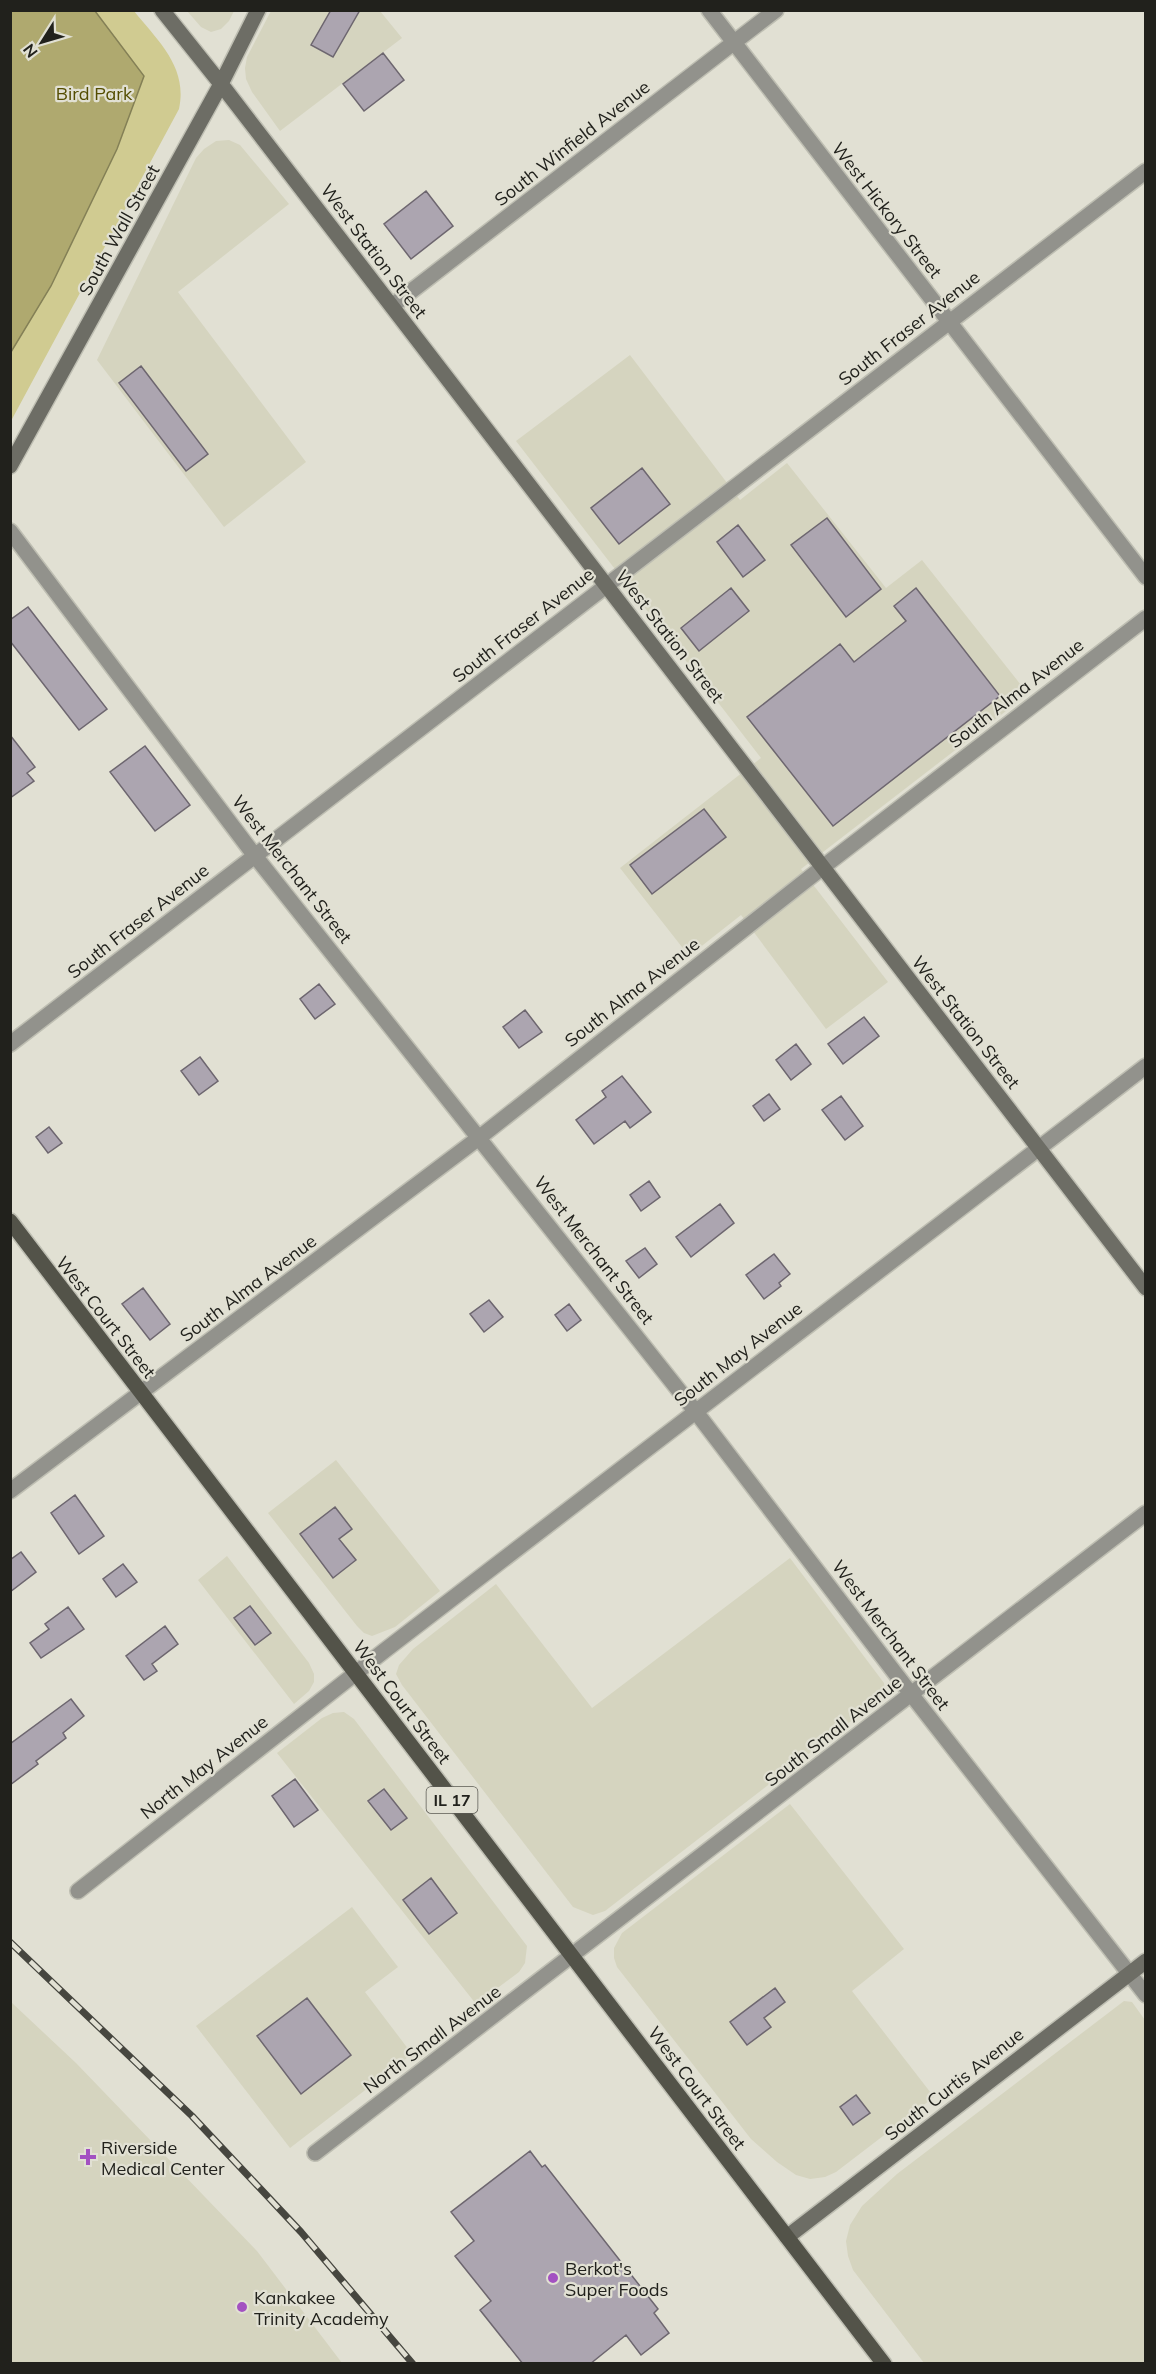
<svg xmlns="http://www.w3.org/2000/svg" width="1156" height="2374" font-family="Mulish,sans-serif">
	<rect width="100%" height="100%" fill="#e1e0d3"/>
	<path fill="#d5d4bf" d="M187,11h47l-5,10 -8,8 -10,3 -10,-5z
		M271,11h109l22,27 -122,93 -28,-39 -6,-13 -1,-11 2,-11z
		M229,140l11,5 49,59 -111,88 128,170 -82,65 -127,-167 99,-202 8,-9 12,-8z
		M630,355l110,145 47,-37 99,125 36,-28 106,134 -227,175 87,113 -62,47 -85,-114 -52,41 -69,-88 141,-110 -245,-317z
		M336,1460l104,131 -45,36 -23,9 -8,-3 -7,-7 -89,-113z
		M227,1556l82,107 5,11v8l-5,9 -15,13 -96,-124z
		M790,1558l94,125 1,8 -4,7 -276,213 -12,4 -20,-8 -171,-222 -6,-11 3,-9 14,-16 83,-65 96,124z
		M344,1712l10,7 173,227 -2,17 -6,9 -43,32 -199,-251 45,-35 11,-5z
		M790,1804l114,145 -52,42 82,106 -98,75 -11,5 -15,2 -14,-4 -19,-13 -26,-23 -134,-172 -3,-9v-10l8,-15z
		M352,1907l46,60 -33,25 47,62 -122,94 -94,-122z
		M1124,2001l8,1 13,18v343h-221l-71,-93 -5,-14 -2,-15 4,-16 12,-19 35,-32z
		M11,2002l65,61 181,188 85,112h-331z"/>
	<path fill="#d0cb91" d="M11,11h123c24,30 54,56 45,98l-168,312z"/>
	<path fill="#afa96f" stroke="#848056" stroke-width="1.5" d="M11,10l84,1 49,65 -27,73 -66,137 -40,66z"/>
	<path fill="#aca5b0" stroke="#6d666f" stroke-width="1.5" d="M331,10h29l-27,47 -22,-12z
		M383,53l21,27 -40,31 -21,-27z
		M426,191l27,35 -42,33 -27,-35z
		M141,366l67,88 -22,17 -67,-88z
		M642,468l28,36 -51,40 -28,-36z
		M827,518l54,71 -35,28 -55,-72z
		M738,525l27,35 -22,17 -26,-35z
		M731,588l18,23 -50,40 -18,-23z
		M916,588l84,108 -167,130 -86,-109 93,-73 14,18 52,-41 -12,-15z
		M28,607l79,102 -28,21 -69,-89v-21z
		M10,735l25,32 -8,6 7,8 -24,17z
		M145,746l45,59 -35,26 -45,-59z
		M704,809l22,28 -74,57 -22,-29z
		M319,984l16,20 -20,15 -15,-20z
		M525,1010l17,22 -23,16 -16,-21z
		M864,1017l15,19 -36,28 -15,-20z
		M796,1044l15,20 -20,16 -15,-20z
		M200,1057l18,24 -19,14 -18,-24z
		M622,1076l29,36 -21,16 -5,-7 -31,23 -18,-24 30,-23 -4,-6z
		M769,1094l11,15 -16,12 -11,-15z
		M841,1096l22,30 -18,14 -23,-30z
		M49,1127l13,16 -14,10 -12,-16z
		M649,1181l11,16 -19,14 -11,-16z
		M720,1204l14,19 -43,34 -15,-20z
		M645,1248l12,16 -18,14 -13,-17z
		M774,1254l16,20 -11,9 2,3 -17,13 -18,-24z
		M143,1288l27,36 -20,16 -28,-36z
		M489,1300l14,17 -19,15 -14,-18z
		M569,1304l12,16 -14,11 -12,-16z
		M75,1495l29,41 -25,18 -28,-41z
		M335,1507l17,22 -13,10 17,21 -23,18 -33,-44z
		M21,1552l15,20 -26,20v-32z
		M123,1564l14,18 -21,15 -13,-18z
		M250,1606l21,27 -16,12 -21,-27z
		M68,1607l16,22 -43,29 -11,-15 19,-14 -4,-5z
		M165,1626l13,18 -26,20 5,7 -13,9 -18,-24z
		M71,1699l13,17 -21,17 3,5 -30,23 2,3 -28,21v-41z
		M295,1779l23,31 -24,17 -22,-31z
		M384,1789l23,29 -16,12 -23,-29z
		M431,1878l26,35 -28,21 -26,-34z
		M775,1988l10,14 -21,16 7,9 -24,18 -17,-23z
		M307,1998l44,57 -50,39 -44,-58z
		M856,2095l14,18 -17,12 -13,-18z
		M530,2151l12,16 3,-2 113,144 -4,4 15,20 -28,22 -15,-20 -36,29h-67l-43,-54 11,-9 -36,-45 19,-15 -23,-29z"/>
	<g fill="none" stroke-linecap="round" stroke-linejoin="round">
		<g stroke="#bebeb2" stroke-width="18">
			<path id="street" d="M709,10l437,567
				M392,306l384,-296
				M10,531l245,325 441,556 215,282 235,301
				M10,1044l1136,-873
				M10,1491l470,-354 343,-270 323,-249
				M78,1891l306,-240 762,-585
				M315,2153l831,-640"/>
		</g>
		<g stroke="#bebeb2" stroke-width="18">
			<path id="secondary" d="M162,10l59,74 925,1204
				M10,466l211,-382 37,-74
				M787,2237l359,-276"/>
		</g>
		<g stroke="#bebeb2" stroke-width="18">
			<path id="primary" d="M10,1221l874,1143"/>
		</g>
		<use href="#street" stroke="#92928c" stroke-width="15"/>
		<use href="#secondary" stroke="#6d6d65" stroke-width="15"/>
		<use href="#primary" stroke="#535349" stroke-width="15"/>
		<g stroke="#46463f" stroke-width="7">
			<path id="rail" d="M10,1942l182,174 109,116 112,132"/>
		</g>
		<use href="#rail" stroke="#e1e0d3" stroke-width="4.5" stroke-dasharray="14" stroke-linecap="butt"/>
	</g>
	<g fill="#a351c1" stroke="#e1e0d3" stroke-width="2">
		<path d="M85 2148h6v6h6v6h-6v6h-6v-6h-6v-6h6z"/>
		<circle cx="553" cy="2278" r="6"/>
		<circle cx="242" cy="2307" r="6"/>
	</g>
	<g text-anchor="middle" dominant-baseline="central" stroke-width="4.5" stroke-linejoin="round" paint-order="stroke">
		<rect fill="#e1e0d3" stroke="#5b5a53" stroke-width="1.5" x="426.5" y="1787" width="51" height="26" rx="4.5"/>
		<g font-size="16" font-weight="bold" fill="#21211c">
			<text x="452" y="1800">IL 17</text>
		</g>
		<g font-size="18" fill="#544d01" stroke="#e1e0d3">
			<text x="94" y="93">Bird Park</text>
		</g>
		<g font-size="18" fill="#21211c" stroke="#e1e0d3">
			<text transform="translate(572 143) rotate(-38)">South Winfield Avenue</text>
			<text transform="translate(887 210) rotate(52)">West Hickory Street</text>
			<text transform="translate(119 230) rotate(-61)">South Wall Street</text>
			<text transform="translate(374 251) rotate(53)">West Station Street</text>
			<text transform="translate(909 328) rotate(-38)">South Fraser Avenue</text>
			<text transform="translate(523 625) rotate(-38)">South Fraser Avenue</text>
			<text transform="translate(670 636) rotate(52)">West Station Street</text>
			<text transform="translate(1016 693) rotate(-38)">South Alma Avenue</text>
			<text transform="translate(292 869) rotate(52)">West Merchant Street</text>
			<text transform="translate(138 921) rotate(-38)">South Fraser Avenue</text>
			<text transform="translate(632 992) rotate(-38)">South Alma Avenue</text>
			<text transform="translate(966 1022) rotate(52)">West Station Street</text>
			<text transform="translate(594 1250) rotate(52)">West Merchant Street</text>
			<text transform="translate(248 1288) rotate(-37)">South Alma Avenue</text>
			<text transform="translate(106 1317) rotate(52)">West Court Street</text>
			<text transform="translate(738 1354) rotate(-38)">South May Avenue</text>
			<text transform="translate(891 1635) rotate(53)">West Merchant Street</text>
			<text transform="translate(402 1702) rotate(53)">West Court Street</text>
			<text transform="translate(833 1731) rotate(-38)">South Small Avenue</text>
			<text transform="translate(204 1767) rotate(-38)">North May Avenue</text>
			<text transform="translate(432 2039) rotate(-37)">North Small Avenue</text>
			<text transform="translate(954 2084) rotate(-38)">South Curtis Avenue</text>
			<text transform="translate(697 2088) rotate(53)">West Court Street</text>
		</g>
		<g font-size="18" fill="#21211c" stroke="#e1e0d3" text-anchor="start">
			<text x="101" y="2147">Riverside<tspan x="101" dy="21">Medical Center</tspan></text>
			<text x="565" y="2268">Berkot's<tspan x="565" dy="21">Super Foods</tspan></text>
			<text x="254" y="2297">Kankakee<tspan x="254" dy="21">Trinity Academy</tspan></text>
		</g>
	</g>
	<rect width="1156" height="2374" fill="none" stroke="#21211c" stroke-width="24"/>
	<g transform="translate(42 42) rotate(233)" stroke="#e1e0d3" stroke-width="4.5" paint-order="stroke">
	<path d="M0-4.5L10 22L0 15L-10 22Z" fill="#21211c"/>
	<text y="-9" font-size="16" font-weight="bold" text-anchor="middle" fill="#21211c">N</text>
	</g>
</svg>
